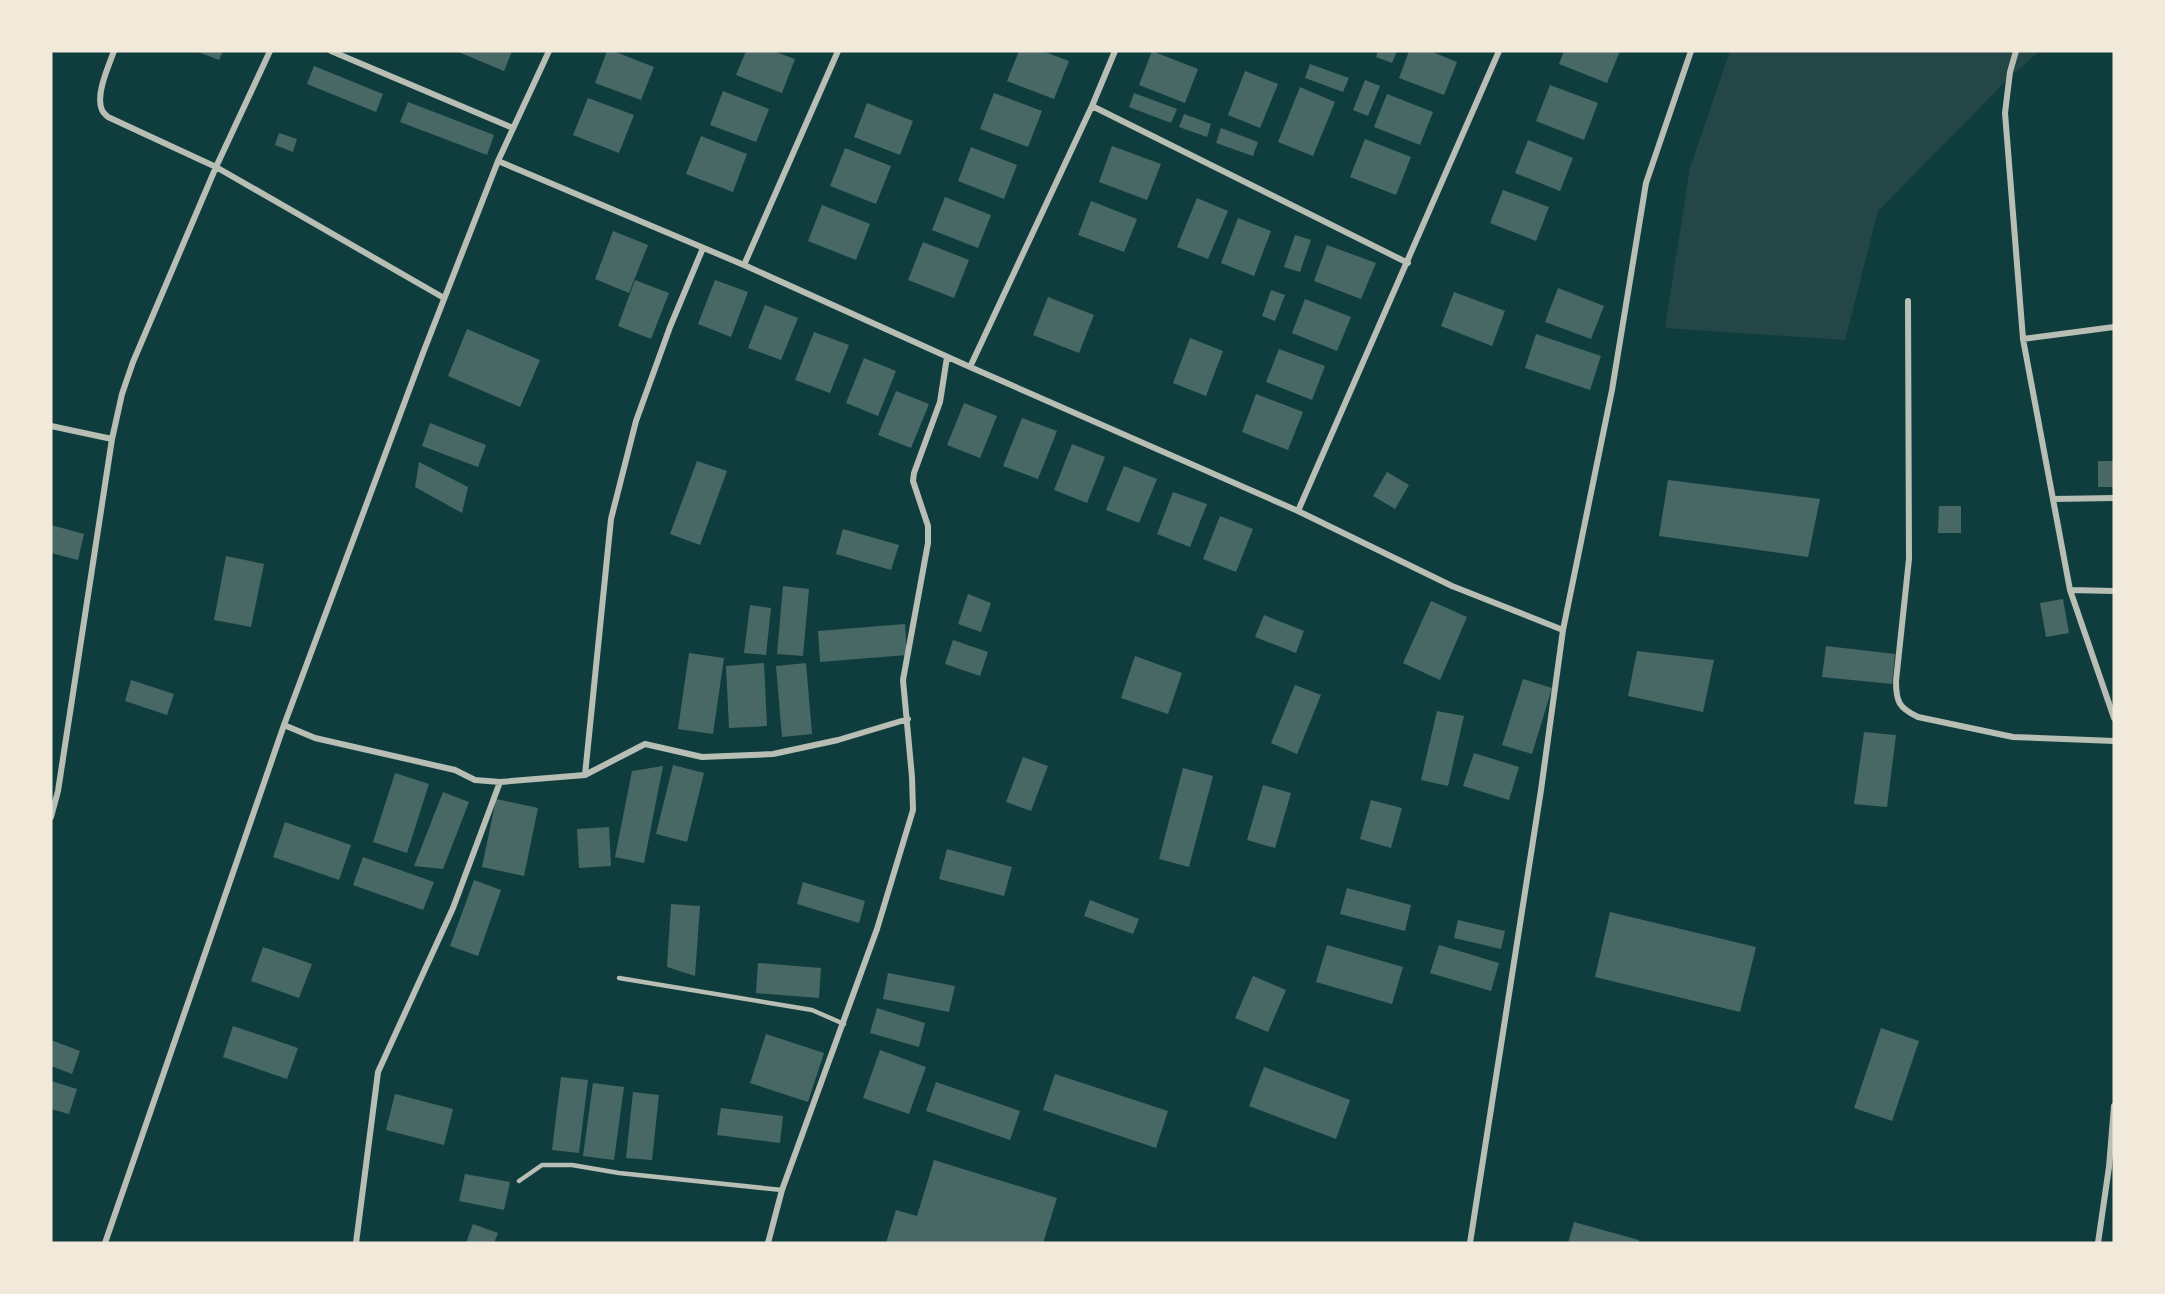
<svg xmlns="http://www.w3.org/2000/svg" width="2165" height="1294" font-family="Raleway,sans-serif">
	<rect width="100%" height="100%" fill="#0f3d3e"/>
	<path fill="#244646" d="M1730,51h310l-30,26 -132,134 -33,129 -180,-12 25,-160z"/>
	<path fill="#486865" d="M196,51h27l-4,9z
		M456,51h56l-8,20z
		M607,51h6l41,16 -13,33 -46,-17z
		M746,51h27l22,8 -13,34 -46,-18z
		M1019,51h23l27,10 -15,38 -47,-18z
		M1152,51l46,18 -13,34 -46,-18z
		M1378,51h19l-5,12 -16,-6z
		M1409,51h21l27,11 -13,33 -45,-17z
		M1564,51h56l-13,32 -48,-19z
		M1310,64l39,14 -6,14 -38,-14z
		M314,66l69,28 -7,18 -69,-28z
		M1245,71l33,13 -18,44 -32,-13z
		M1365,80l15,6 -12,30 -15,-6z
		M1550,85l48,18 -14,37 -48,-19z
		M1300,87l35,15 -22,54 -35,-14z
		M723,91l46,18 -13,33 -46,-17z
		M994,93l48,18 -14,36 -48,-18z
		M1134,93l43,16 -6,14 -42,-16z
		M1387,94l46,18 -13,33 -46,-18z
		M588,98l46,17 -15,38 -46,-18z
		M408,102l86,33 -7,20 -87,-33z
		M867,103l46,18 -13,34 -46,-18z
		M1184,114l27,10 -4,13 -28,-10z
		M1221,128l37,14 -5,14 -37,-13z
		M279,133l18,6 -4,13 -18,-7z
		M701,136l46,18 -14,38 -47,-18z
		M1365,139l46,18 -15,38 -46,-18z
		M1528,140l45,18 -13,33 -45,-18z
		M1112,146l49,18 -14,36 -48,-18z
		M971,147l46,18 -13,34 -46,-18z
		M845,148l46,18 -15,38 -46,-18z
		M1503,190l46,17 -13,34 -46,-18z
		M945,197l46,18 -13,33 -46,-18z
		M1197,198l31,13 -20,48 -31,-12z
		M1091,201l46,18 -13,33 -46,-17z
		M822,205l48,19 -14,36 -48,-19z
		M1238,218l33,13 -17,45 -33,-13z
		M613,231l35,14 -19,48 -34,-14z
		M1295,235l16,5 -11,32 -16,-5z
		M923,242l46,18 -15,38 -46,-18z
		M1327,245l49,18 -15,36 -47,-18z
		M635,280l34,13 -18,46 -33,-13z
		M715,280l33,12 -17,45 -33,-13z
		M1558,288l46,18 -13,33 -46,-17z
		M1271,290l14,5 -10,26 -13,-5z
		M1454,292l51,19 -13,35 -51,-20z
		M1048,297l46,18 -15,38 -46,-18z
		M1305,299l46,18 -14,34 -45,-18z
		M765,305l33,13 -17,42 -33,-12z
		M467,329l73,31 -20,47 -72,-31z
		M814,332l35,13 -19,48 -35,-13z
		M1536,334l65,22 -11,34 -65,-22z
		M1190,338l33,13 -17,45 -33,-13z
		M1279,349l46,17 -13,34 -46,-18z
		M864,358l32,13 -18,45 -32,-13z
		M896,391l33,13 -18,44 -33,-13z
		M1256,394l47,18 -15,38 -46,-18z
		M964,403l33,13 -17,42 -33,-13z
		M1022,418l35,13 -19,48 -35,-13z
		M430,423l56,22 -8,22 -56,-21z
		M1072,444l33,13 -18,46 -33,-13z
		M697,461l30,10 -27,74 -30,-11z
		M2098,461h16v26h-16z
		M419,462l49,25 -6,26 -47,-26z
		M1124,466l33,13 -18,44 -33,-13z
		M1387,472l22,13 -14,24 -22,-13z
		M1668,480l152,19 -12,58 -149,-21z
		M1173,492l34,12 -17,43 -33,-13z
		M1939,506h22v27h-23z
		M1220,516l33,13 -17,43 -33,-13z
		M51,525l33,9 -6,26 -27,-7z
		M843,529l56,16 -8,25 -55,-16z
		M226,556l38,8 -13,63 -37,-7z
		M783,586l26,3 -6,67 -26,-2z
		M968,594l23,9 -10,29 -23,-8z
		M2063,599l6,34 -23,4 -6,-34z
		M1431,601l36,16 -27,63 -37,-17z
		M750,605l21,3 -5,47 -22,-2z
		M1264,615l40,16 -8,22 -41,-16z
		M905,624l2,31 -87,7 -2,-31z
		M953,640l35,12 -8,24 -35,-12z
		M1826,646l69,8 -3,30 -70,-7z
		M1637,651l77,9 -11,52 -75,-16z
		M689,653l35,5 -11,76 -35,-5z
		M1135,656l47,17 -14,41 -47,-16z
		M764,663l3,63 -38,2 -3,-62z
		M806,663l6,71 -30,3 -6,-71z
		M1523,679l29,9 -20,66 -30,-9z
		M131,680l43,14 -7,21 -42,-14z
		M1295,685l26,10 -24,59 -26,-11z
		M1437,711l27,5 -16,70 -27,-6z
		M1864,732l32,3 -9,72 -33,-3z
		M1474,753l45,14 -10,33 -46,-14z
		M1023,757l25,9 -17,45 -25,-9z
		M673,765l31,8 -17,69 -31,-8z
		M663,766l-19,97 -29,-6 17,-86z
		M1183,768l30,8 -24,91 -30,-8z
		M395,773l34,11 -22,69 -34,-11z
		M1263,785l28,8 -16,55 -28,-8z
		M443,792l26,10 -26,67 -29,-3z
		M496,799l42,9 -14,68 -42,-9z
		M1371,800l31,8 -11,40 -31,-9z
		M285,822l66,23 -12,35 -66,-23z
		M609,827l2,39 -32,2 -2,-39z
		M947,849l65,18 -8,29 -65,-17z
		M363,857l71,25 -11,28 -70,-25z
		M474,880l27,10 -23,66 -28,-10z
		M803,882l62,19 -6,22 -62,-19z
		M1347,888l64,17 -6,26 -65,-17z
		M1090,900l49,19 -6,15 -49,-18z
		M671,904l29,2 -5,70 -28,-9z
		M1610,912l146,35 -16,65 -145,-35z
		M1458,920l47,11 -4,18 -47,-11z
		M1327,945l76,22 -11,37 -76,-22z
		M1439,945l60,18 -8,28 -61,-18z
		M263,947l49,17 -13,34 -48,-17z
		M758,963l63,5 -2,30 -63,-5z
		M888,973l67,13 -6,26 -66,-13z
		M1253,976l33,14 -18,42 -33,-14z
		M877,1008l48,15 -6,24 -49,-14z
		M233,1026l65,22 -11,31 -64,-22z
		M1881,1028l38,13 -27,80 -38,-13z
		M766,1034l58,19 -16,49 -58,-19z
		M51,1040l29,11 -8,23 -21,-8z
		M880,1050l46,17 -17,47 -46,-16z
		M1264,1067l86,33 -14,39 -87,-33z
		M1055,1074l113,37 -12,37 -113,-38z
		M561,1077l27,3 -9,73 -27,-3z
		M51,1081l26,8 -8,25 -18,-5z
		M936,1082l84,29 -10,29 -84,-29z
		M593,1083l31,4 -10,73 -31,-4z
		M633,1092l26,3 -7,65 -26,-2z
		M395,1094l58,15 -9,36 -58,-15z
		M721,1108l62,8 -3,27 -63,-8z
		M934,1160l123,38 -14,45h-157l10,-33 21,6z
		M465,1174l45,8 -6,28 -45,-9z
		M1574,1222l65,18 -1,3h-70z
		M473,1224l25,9 -4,10h-28z"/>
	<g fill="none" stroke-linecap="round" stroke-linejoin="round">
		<path stroke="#b8beb3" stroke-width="4.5" d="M619,978l193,32 32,14
			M519,1181l23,-16h30l47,8 163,17"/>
		<path stroke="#b8beb3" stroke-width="6" d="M114,51c-5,14 -19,44 -12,59 1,3 4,5 6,7l108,50 228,131
			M331,51l182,77
			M2016,51l-6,21 -5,41 18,226 47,251 44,128
			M1092,106l316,157
			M498,161l246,104 226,102 328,144 154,75 111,44
			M744,265l94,-214
			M1908,301l1,258 -13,122c0,21 3,27 22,36l95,20 101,4
			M2023,339l91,-12
			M970,367l122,-261 23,-55
			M51,426l61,13
			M2053,499l61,-1
			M1298,511l201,-460
			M2070,590l44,1
			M284,725l31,13 140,32 20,10 25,2 85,-7 60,-31 57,13 71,-3 65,-14 70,-21
			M585,775l26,-256 25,-98 34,-94 33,-79
			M51,817l7,-26 54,-352 10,-45 11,-32 83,-195 54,-116
			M105,1243l179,-518 139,-372 75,-192 51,-110
			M356,1243l22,-171 75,-164 47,-126
			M768,1243l14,-53 95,-261 36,-119 -1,-33 -9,-97 25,-137v-17l-15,-45 1,-8 26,-71 7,-45
			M1470,1243l71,-453 22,-160 49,-240 34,-207 45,-132
			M2098,1243l11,-76 5,-61"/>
	</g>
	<rect width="2165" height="1294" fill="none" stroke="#f1e9da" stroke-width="105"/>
</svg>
